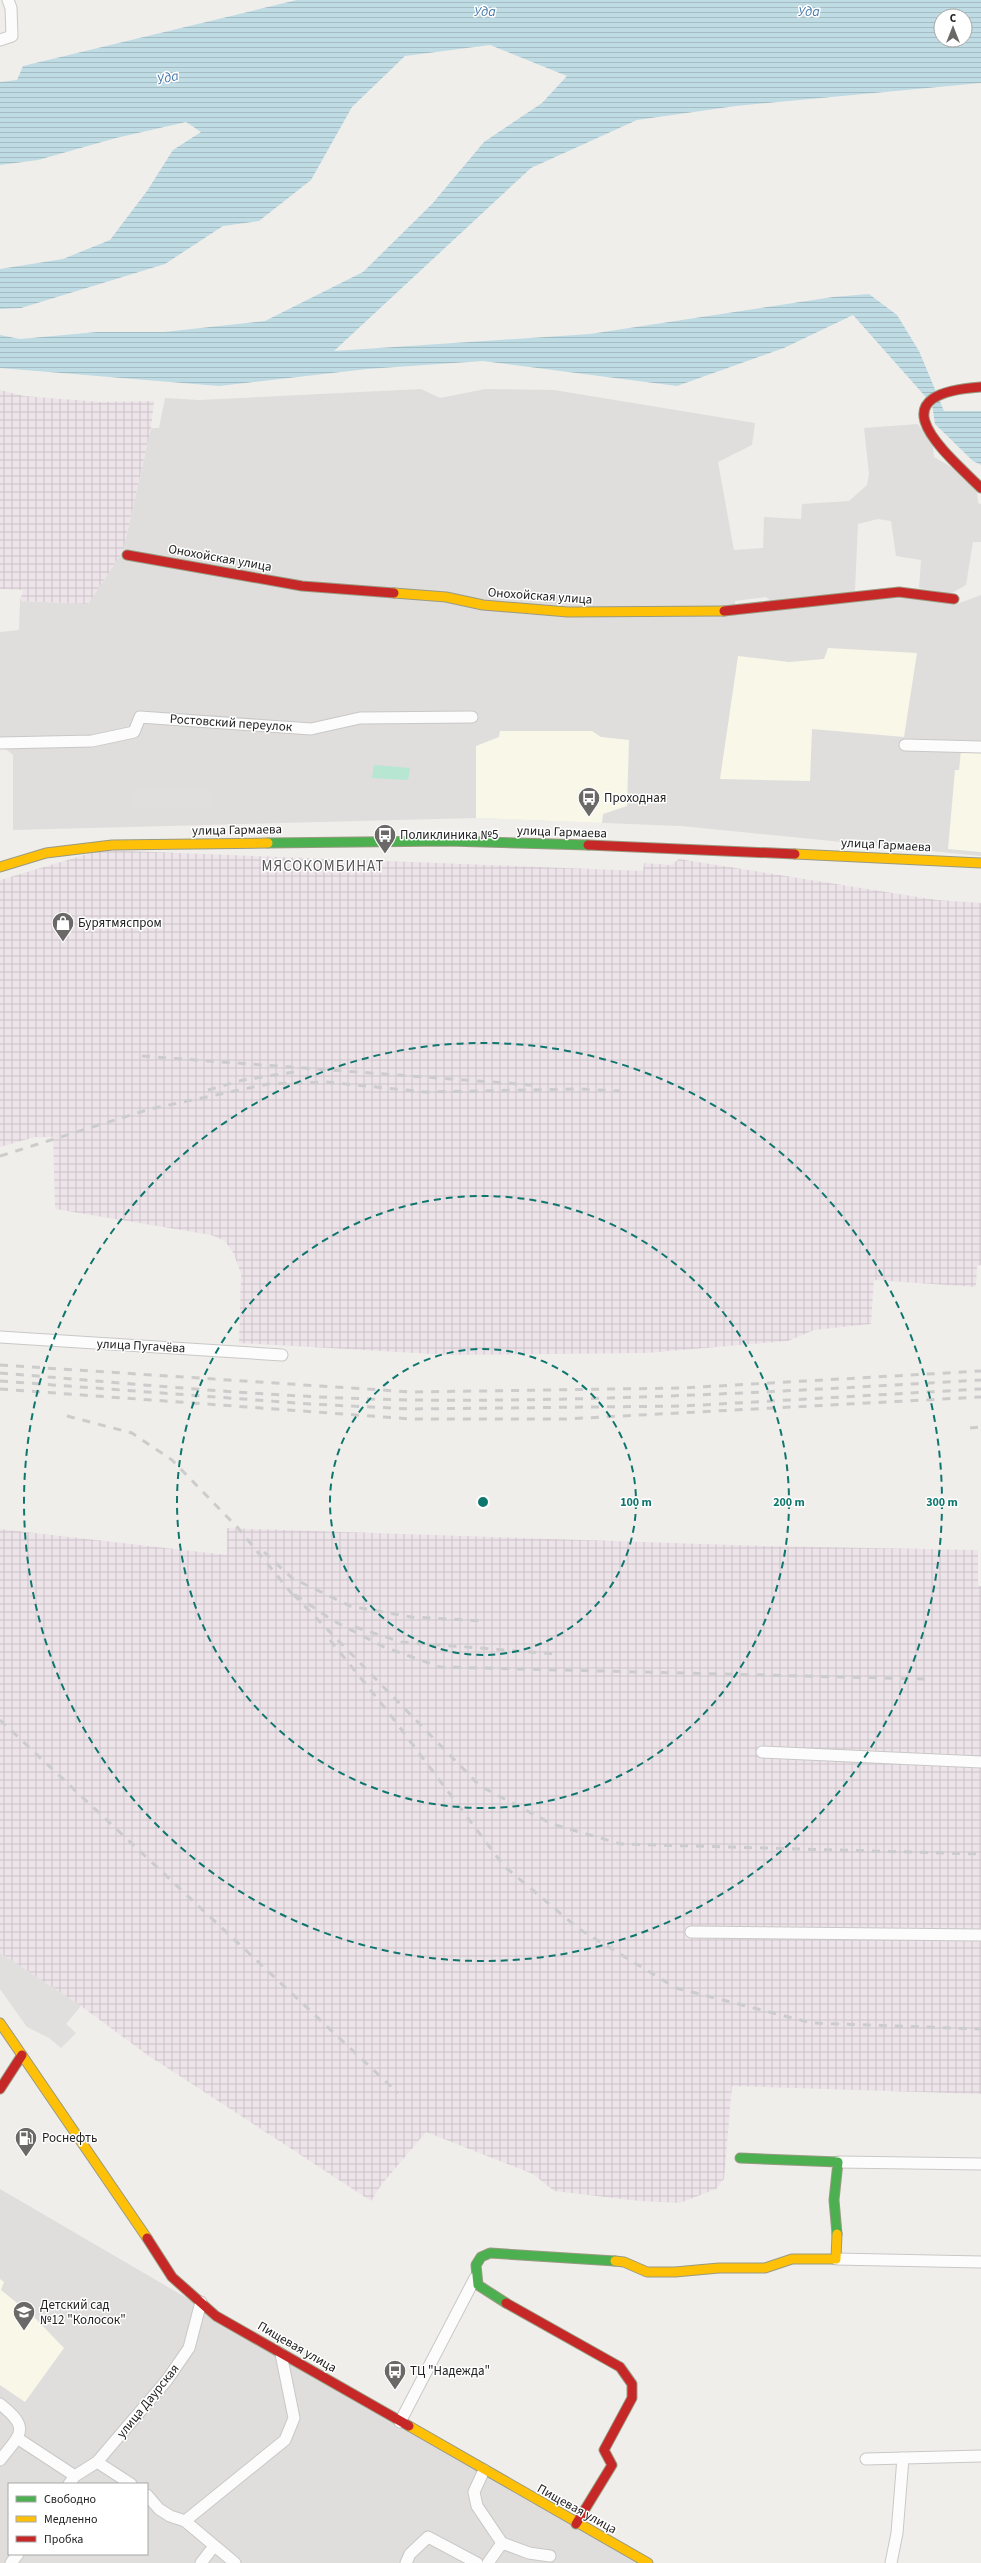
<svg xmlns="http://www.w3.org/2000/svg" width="981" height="2563" font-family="'Source Sans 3',sans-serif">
	<defs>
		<pattern id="industrial-grid" width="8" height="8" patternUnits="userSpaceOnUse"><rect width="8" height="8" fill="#ede4e9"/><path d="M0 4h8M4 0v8" fill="none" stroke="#cbc3c8"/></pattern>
		<pattern id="water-rules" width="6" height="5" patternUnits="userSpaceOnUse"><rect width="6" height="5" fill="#bfdbe3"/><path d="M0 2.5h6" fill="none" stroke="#a4bcc2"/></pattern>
	</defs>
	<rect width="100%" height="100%" fill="#f0eeeb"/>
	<path fill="#dfdedc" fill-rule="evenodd" d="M421,389l19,9 45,-9 69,1 201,33 -3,22 -34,17 16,88 29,-2 1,-31 37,2 1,-15 47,-3 18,-16 2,-11 -5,-46 54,-4 15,24 1,9 21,12 22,23 1,11 3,1v38h-8l-7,43 -16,9 -31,-6 2,-28 -25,-4 -5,-35 -13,-2 -20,5 -3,67 -82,12 -7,-6 -31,4 1,14 162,-19 59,8 24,-9v261l-300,-30 -205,-8 -463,12v-75l-13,-11v-112l19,-2 1,-29 68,3 35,-53 28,-123h8l6,-30 34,2z
		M0,2189l641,374h-641zM9,2484h138v70h-138z"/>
	<path fill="url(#industrial-grid)" d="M0,390l24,6 77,6 53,-1 -3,27 -28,123 -35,53 -68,-3 3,-11 -23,-1z
		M101,850l542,21 1,-8 27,2 8,-6 258,41 44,3v362l-4,1 -1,21 -102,-7 -3,44 -57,6 -26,11 -141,12 -197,2 -211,-12 2,-69 -7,-20 -9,-13 -14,-6 -156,-26 -2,-72h-18l-35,10v-267z
		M227,1528l538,18 213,4v36h3v508l-249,-8 -8,93 -8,10 -36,14 -41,-2 -85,-10 -21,-17 -107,-42 -44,52 -11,17 -225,-147 -65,-48 -81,-53v-424l227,26z"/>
	<path fill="#f8f7e8" d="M828,648l89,5 -13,84 -92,-8 -2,52 -90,-2 18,-123 51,6 35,-3z
		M500,731h92l9,6 28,3 -2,66 -24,8 -1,9 -126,-5v-72l23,-9z
		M961,750l20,2v100l-33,-3 7,-79h4z
		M0,2279l4,3 -3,8 32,26 31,32 -39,54 -25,-17z"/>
	<path fill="#b7e6d2" d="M374,765l36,3 -2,12 -36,-2z"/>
	<path fill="#e0dfde" d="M132,787l81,2 -1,20 -81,-1z
		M0,1953l81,53 -15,18 10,9 -15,15 -12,-10 -22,-11 -27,-38z"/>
	<path fill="url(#water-rules)" fill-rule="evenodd" d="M297,0h684v83l-245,23 -99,14 -106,48 -197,183 256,-17 243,-37 36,-3 28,21 22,36 25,60h37v54l-8,-4 -38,-37 -3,-20 -79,-89 -69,33 -107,38 -194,-25 -116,8 -148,17 -219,-18v-33l20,4 77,-7h67l101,-11 98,-49 69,-68 52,-62 58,-39 25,-27 -77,-31 -85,11 -53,51 -41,73 -52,41 -36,5 -58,38 -144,44 -21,1v-40l63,-10 47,-19 37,-49 26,-41 28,-18 -15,-10 -70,16 -78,22 -38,5v-83l17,-2 6,-14zM941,16h24v24h-24z"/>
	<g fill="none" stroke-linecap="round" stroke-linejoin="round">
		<g stroke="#c9c8c7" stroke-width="13">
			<path id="street" d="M0,40l12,-4 -1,-28 -3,-8
				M0,743l92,-2 42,-9 6,-15 171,12 49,-11 112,-1
				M905,745l76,2
				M0,1337l282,18
				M762,1752l219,10
				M691,1932l290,3
				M838,2162l143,2
				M836,2259l145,3
				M0,2404c30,24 22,29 0,56
				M400,2422l75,-144
				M17,2438l58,38
				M866,2459l115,-3
				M97,2462l34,22
				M484,2470l-10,22 3,14 25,37
				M69,2484l6,-8 22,-14 70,-82 22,-32 12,-46
				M147,2495l12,14 11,7 15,5 50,42
				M185,2521l100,-81 9,-22 -13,-64
				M11,2563l7,-9
				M201,2563l13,-17
				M406,2563l4,-9 18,-17 49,26
				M488,2563l14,-20 27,10 21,3
				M891,2563l6,-30 6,-75"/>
		</g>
		<g stroke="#999a82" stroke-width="11">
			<path id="fast" d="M268,843l179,-2 141,4
				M740,2158l98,4 -4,38 3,34
				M506,2303l-28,-18 -2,-20 5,-8 9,-4 125,8"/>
		</g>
		<g stroke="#999a82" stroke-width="11">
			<path id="slow" d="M394,593l52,4 37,8 85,7 156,-1
				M795,854l186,9
				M0,867l46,-14 66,-8 156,-2
				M0,2023l147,215
				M615,2261l9,1 23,10h28l44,-4h46l27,-9h44l1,-25
				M409,2426l239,137"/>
		</g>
		<g stroke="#999a82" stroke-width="11">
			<path id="jam" d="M981,387c-105,7 -41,61 0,101
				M127,555l175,31 92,7
				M724,611l175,-19 55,7
				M588,845l207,9
				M0,2089l22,-34
				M147,2238l25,39 44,39 193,110
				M506,2303l114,64 12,17v14l-28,52 8,15 -36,59"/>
		</g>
		<use href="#street" stroke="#fdfcfc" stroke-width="11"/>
		<use href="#fast" stroke="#4caf50" stroke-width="9"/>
		<use href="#slow" stroke="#ffc107" stroke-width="9"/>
		<use href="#jam" stroke="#c62828" stroke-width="9"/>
		<path stroke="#ccc" stroke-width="3" stroke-dasharray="8 8" stroke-linecap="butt" d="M142,1056l390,29
			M208,1090l35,-10 51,-8
			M0,1156l150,-47 118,-25 58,-2 99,10 155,-3 40,2
			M0,1365l412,27 270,-4 299,-17
			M0,1373c137,11 276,25 414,27 189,2 378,-9 567,-20
			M0,1381l310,23 101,5 273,-3 297,-17
			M0,1389l412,30h153l416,-22
			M67,1416l65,17 40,27 66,68 55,67
			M970,1428l11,-1
			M264,1552l28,26 58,28 61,11 74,4
			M355,1627l46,15 156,12
			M330,1640l59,73 115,153 75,63 97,59 136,35 169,6
			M925,1679l-485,-12 -56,-20 -52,-27 -41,-28 189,194 72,38 69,20 360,10
			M0,1720l398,373"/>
	</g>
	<g fill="none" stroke="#0f766e" stroke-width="2" stroke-dasharray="7 5">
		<circle cx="483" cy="1502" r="153"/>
		<circle cx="483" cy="1502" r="306"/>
		<circle cx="483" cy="1502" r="459"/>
	</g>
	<defs>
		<g id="bus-pin" transform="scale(1.15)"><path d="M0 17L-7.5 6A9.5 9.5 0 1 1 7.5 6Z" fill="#6a6968" stroke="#fff"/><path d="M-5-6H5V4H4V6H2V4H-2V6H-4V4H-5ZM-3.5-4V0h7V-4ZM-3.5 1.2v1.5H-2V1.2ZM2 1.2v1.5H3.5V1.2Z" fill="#fff"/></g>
		<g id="shop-pin" transform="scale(1.15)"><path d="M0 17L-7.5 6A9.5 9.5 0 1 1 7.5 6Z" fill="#6a6968" stroke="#fff"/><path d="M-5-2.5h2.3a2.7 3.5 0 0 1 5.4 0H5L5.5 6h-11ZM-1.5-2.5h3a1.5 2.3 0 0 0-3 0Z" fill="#fff"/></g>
		<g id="fuel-pin" transform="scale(1.15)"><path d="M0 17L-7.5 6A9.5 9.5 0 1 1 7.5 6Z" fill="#6a6968" stroke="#fff"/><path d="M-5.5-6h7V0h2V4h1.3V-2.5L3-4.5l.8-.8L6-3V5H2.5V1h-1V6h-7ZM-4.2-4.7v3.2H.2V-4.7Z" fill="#fff"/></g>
		<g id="school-pin" transform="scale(1.15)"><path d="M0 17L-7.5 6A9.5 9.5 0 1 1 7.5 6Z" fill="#6a6968" stroke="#fff"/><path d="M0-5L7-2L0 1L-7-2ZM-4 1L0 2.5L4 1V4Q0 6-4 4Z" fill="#fff"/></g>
	</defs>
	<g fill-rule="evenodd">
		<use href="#bus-pin" x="589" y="798"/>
		<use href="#bus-pin" x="385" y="835"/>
		<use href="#shop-pin" x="63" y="923"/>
		<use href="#fuel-pin" x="26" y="2138"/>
		<use href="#school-pin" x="24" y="2312"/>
		<use href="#bus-pin" x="395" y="2371"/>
	</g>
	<g text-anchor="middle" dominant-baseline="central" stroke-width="3" stroke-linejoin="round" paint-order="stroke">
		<g font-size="13" fill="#222" stroke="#fff">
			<text transform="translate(220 558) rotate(10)">Онохойская улица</text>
			<text transform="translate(540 596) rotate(4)">Онохойская улица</text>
			<text transform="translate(231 723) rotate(4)">Ростовский переулок</text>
			<text transform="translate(237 830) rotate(-1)">улица Гармаева</text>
			<text transform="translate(562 832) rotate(2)">улица Гармаева</text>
			<text transform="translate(886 845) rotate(3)">улица Гармаева</text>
			<text transform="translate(141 1346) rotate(3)">улица Пугачёва</text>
			<text transform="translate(297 2347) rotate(30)">Пищевая улица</text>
			<text transform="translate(148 2401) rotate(-51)">улица Даурская</text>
			<text transform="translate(577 2509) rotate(29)">Пищевая улица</text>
		</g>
		<g font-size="13" fill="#222" stroke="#fff" text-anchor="start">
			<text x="604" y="798">Проходная</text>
			<text x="400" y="835">Поликлиника №5</text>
			<text x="78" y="923">Бурятмяспром</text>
			<text x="42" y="2138">Роснефть</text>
			<text x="40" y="2305">Детский сад<tspan x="40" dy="15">№12 "Колосок"</tspan></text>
			<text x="410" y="2371">ТЦ "Надежда"</text>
		</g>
		<g font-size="14" font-style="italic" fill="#4a7aab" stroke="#fff">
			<text x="485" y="12">Уда</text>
			<text x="809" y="12">Уда</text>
			<text transform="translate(168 78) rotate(-12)">Уда</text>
		</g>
		<g font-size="15" letter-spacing="1" fill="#555" stroke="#fff">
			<text x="323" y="866">МЯСОКОМБИНАТ</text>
		</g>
	</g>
	<circle cx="483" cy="1502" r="6" fill="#0f766e" stroke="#fff" stroke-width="2"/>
	<g font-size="12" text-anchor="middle" font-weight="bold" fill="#0f766e" stroke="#fff" stroke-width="3" stroke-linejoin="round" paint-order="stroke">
		<text x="636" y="1506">100 m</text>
		<text x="789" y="1506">200 m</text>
		<text x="942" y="1506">300 m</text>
	</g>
	<rect x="8" y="2483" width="140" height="72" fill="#ffffff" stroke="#a7a7a7"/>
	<rect x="16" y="2496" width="20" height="6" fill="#4caf50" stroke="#a7a7a7"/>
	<text x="44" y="2503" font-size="12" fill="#222222">Свободно</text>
	<rect x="16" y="2516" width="20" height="6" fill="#ffc107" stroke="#a7a7a7"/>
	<text x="44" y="2523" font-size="12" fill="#222222">Медленно</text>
	<rect x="16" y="2536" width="20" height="6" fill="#c62828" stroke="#a7a7a7"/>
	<text x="44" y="2543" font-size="12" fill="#222222">Пробка</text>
	<g transform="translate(953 28)"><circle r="19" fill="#ffffff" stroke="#a7a7a7"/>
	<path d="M0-3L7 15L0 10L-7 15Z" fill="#6a6968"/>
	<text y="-6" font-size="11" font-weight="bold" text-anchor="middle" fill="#222222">С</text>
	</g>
</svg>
